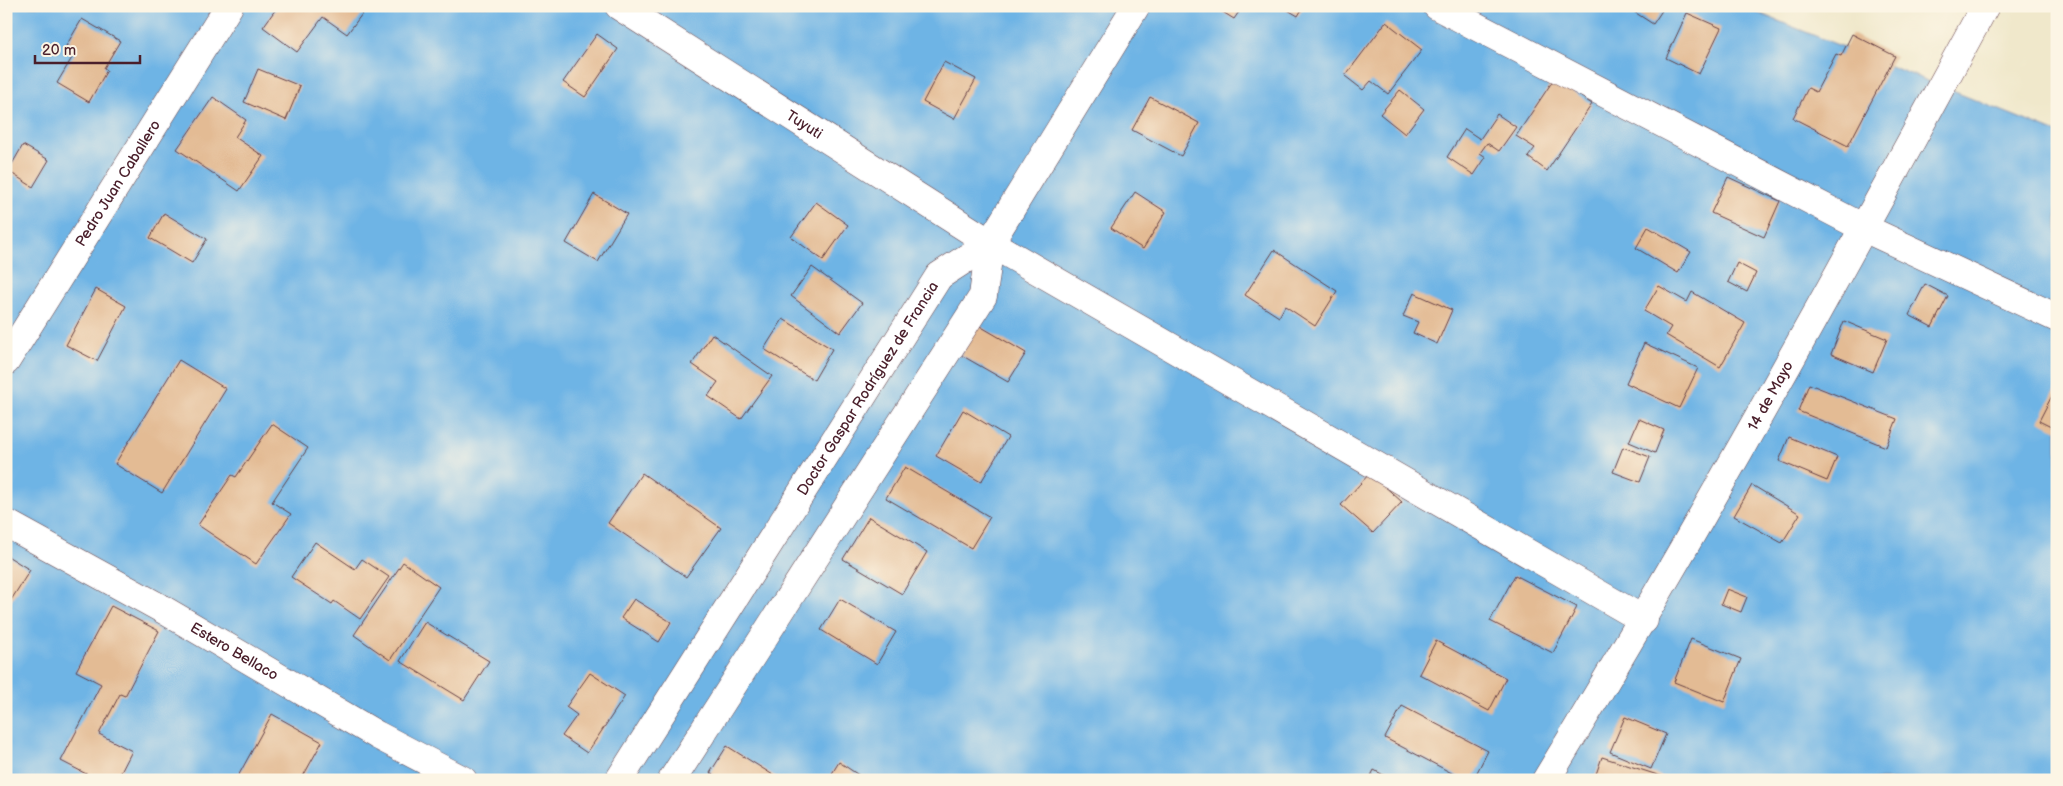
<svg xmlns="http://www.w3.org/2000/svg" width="2063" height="786" font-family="'Balsamiq Sans',sans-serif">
	<rect width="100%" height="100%" fill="#fcf5e5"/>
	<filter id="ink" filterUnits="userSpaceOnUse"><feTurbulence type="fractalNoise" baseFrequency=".02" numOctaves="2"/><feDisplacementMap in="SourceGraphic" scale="10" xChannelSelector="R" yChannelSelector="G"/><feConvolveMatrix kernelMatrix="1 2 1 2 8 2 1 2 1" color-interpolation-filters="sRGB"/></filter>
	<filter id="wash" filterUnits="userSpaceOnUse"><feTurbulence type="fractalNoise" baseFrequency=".0096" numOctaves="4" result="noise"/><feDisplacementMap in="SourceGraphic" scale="20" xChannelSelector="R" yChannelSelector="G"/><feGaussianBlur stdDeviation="1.12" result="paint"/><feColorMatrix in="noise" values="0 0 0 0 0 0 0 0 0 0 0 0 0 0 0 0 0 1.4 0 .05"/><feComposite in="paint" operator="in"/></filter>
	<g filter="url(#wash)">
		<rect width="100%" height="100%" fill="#f0e8cb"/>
		<path fill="#6eb4e5" stroke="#5c6a88" d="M6,6h1735l316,127v647h-2051z"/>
		<g id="blocks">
			<path fill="#e3bb94" d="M278,6h90l-21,28 -24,-17 -26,35 -34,-25z
				M1213,6h30l-9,13z
				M1281,6h23l-6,10z
				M1625,6h40l-12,18z
				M1687,13l34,15 -22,46 -33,-16z
				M82,19l38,22 -16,27 3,2 -18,32 -32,-19 19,-32 -10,-5z
				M1386,22l36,28 -34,44 -17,-13 -8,9 -18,-14z
				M597,34l21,15 -33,48 -22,-15z
				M1852,34l43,22 -47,90 -55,-28 15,-30 8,4 20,-38 5,2z
				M944,62l32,17 -22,40 -31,-17z
				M258,69l42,17 -14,34 -42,-18z
				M1554,79l38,25 -45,67 -19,-14 7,-9 -19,-12z
				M1400,90l24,19 -19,25 -25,-20z
				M213,97l33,23 -11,17 28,19 -24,35 -62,-42z
				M1150,97l49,26 -18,33 -49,-26z
				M1497,114l19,13 -17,24 -12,-8 -7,10 6,4 -12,18 -27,-18 18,-28 15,10z
				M23,145l26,15 -16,27 -25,-16z
				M1728,177l52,24 -16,36 -53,-24z
				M1135,192l31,20 -23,37 -32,-21z
				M594,194l33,20 -29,48 -32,-19z
				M816,202l32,23 -25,35 -32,-23z
				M164,213l43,26 -15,24 -42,-25z
				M1648,227l43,25 -13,21 -42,-25z
				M1274,250l63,41 -22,35 -30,-20 -6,11 -34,-22z
				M1737,263l19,10 -9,19 -19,-10z
				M812,267l50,36 -22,30 -49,-37z
				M1925,284l23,12 -16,31 -23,-12z
				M1659,286l28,16 5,-10 53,31 -25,44 -54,-32 5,-8 -27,-16z
				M96,289l30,17 -29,55 -31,-16z
				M1414,293l38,17 -15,34 -24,-11 5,-11 -15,-6z
				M783,319l49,30 -18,31 -50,-31z
				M1844,321l43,18 -14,33 -42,-18z
				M978,325l48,28 -18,29 -47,-27z
				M712,334l60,42 -31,43 -33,-23 10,-14 -26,-18z
				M1644,343l54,25 -19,40 -53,-25z
				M179,360l47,29 -64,104 -47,-29z
				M1809,384l88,35 -11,28 -88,-36z
				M2057,386v44l-18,-9z
				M963,410l45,27 -27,45 -45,-26z
				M1639,419l25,11 -9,23 -26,-11z
				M272,424l36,24 -36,54 19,12 -35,50 -58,-39 34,-50 4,2z
				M1789,437l48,20 -10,24 -48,-20z
				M1623,447l27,10 -10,25 -27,-10z
				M905,467l85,50 -19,31 -85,-50z
				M642,473l79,55 -35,49 -78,-54z
				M1370,473l32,29 -29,31 -32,-28z
				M1752,485l48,29 -18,29 -48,-27z
				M869,517l58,35 -25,42 -59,-35z
				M315,542l40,27 7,-10 27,18 -29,42 -26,-18 -2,3 -41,-27z
				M6,555l24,15 -24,38z
				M403,562l36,25 -49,73 -36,-25z
				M1515,575l62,32 -24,46 -63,-32z
				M1727,589l20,8 -6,15 -20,-8z
				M634,599l37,23 -12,20 -38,-24z
				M840,599l56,33 -19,32 -56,-34z
				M111,606l48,25 -34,65 -5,-2 -21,40 33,17 -15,29h-19l-37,-19 40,-77 -25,-13z
				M425,622l64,39 -25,39 -64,-39z
				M1691,639l50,20 -17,43 -50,-20z
				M1436,641l70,37 -17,33 -70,-37z
				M590,673l35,23 -38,57 -25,-17 15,-21 -11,-8z
				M1402,706l86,45 -15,29h-8l-80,-42z
				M272,714l50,28 -21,38h-65z
				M1625,717l41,17 -15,35 -41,-17z
				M727,746l54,34h-61l-10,-7z
				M1602,757l68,22v1h-76z
				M839,762l27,18h-38z
				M1374,770l19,10h-24z"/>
		</g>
	</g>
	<g filter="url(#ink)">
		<use href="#blocks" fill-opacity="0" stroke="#633d43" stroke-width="1"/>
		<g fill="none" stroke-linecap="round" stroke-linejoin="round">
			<g stroke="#633d43" stroke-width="29">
				<g id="minor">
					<path id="s1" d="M619,6l371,237 654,377"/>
					<path d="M1437,6l427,222 193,90"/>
					<path id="s2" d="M6,361l223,-355"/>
					<path id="s3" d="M619,780l320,-504 51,-33"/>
					<path d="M672,780l311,-484 7,-53 146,-237"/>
					<path id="s4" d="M1546,780c155,-254 297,-513 439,-774"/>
				</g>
			</g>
			<g stroke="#633d43" stroke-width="29">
				<g id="tertiary">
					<path id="s5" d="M6,523l158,87 213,125 86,45"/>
				</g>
			</g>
			<use href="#minor" stroke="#fff" stroke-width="28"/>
			<use href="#tertiary" stroke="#fff" stroke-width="28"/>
		</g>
	</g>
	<g text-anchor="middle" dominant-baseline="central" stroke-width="4.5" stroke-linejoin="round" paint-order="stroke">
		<g font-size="15" fill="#4a1f2b" stroke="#fcf5e5">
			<text stroke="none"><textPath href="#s1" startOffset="220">Tuyuti</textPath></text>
			<text stroke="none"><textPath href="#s2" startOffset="210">Pedro Juan Caballero</textPath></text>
			<text stroke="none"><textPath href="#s3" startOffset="464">Doctor Gaspar Rodríguez de Francia</textPath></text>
			<text stroke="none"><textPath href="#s4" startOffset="445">14 de Mayo</textPath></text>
			<text stroke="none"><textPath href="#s5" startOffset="262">Estero Bellaco</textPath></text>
		</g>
	</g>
	<rect width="2063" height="786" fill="none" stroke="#fcf5e5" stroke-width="25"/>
	<path d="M35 55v8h105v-8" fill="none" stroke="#4a1f2b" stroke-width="2.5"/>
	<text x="42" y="55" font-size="15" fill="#4a1f2b" stroke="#fcf5e5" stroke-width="4" paint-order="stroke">20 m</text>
</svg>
